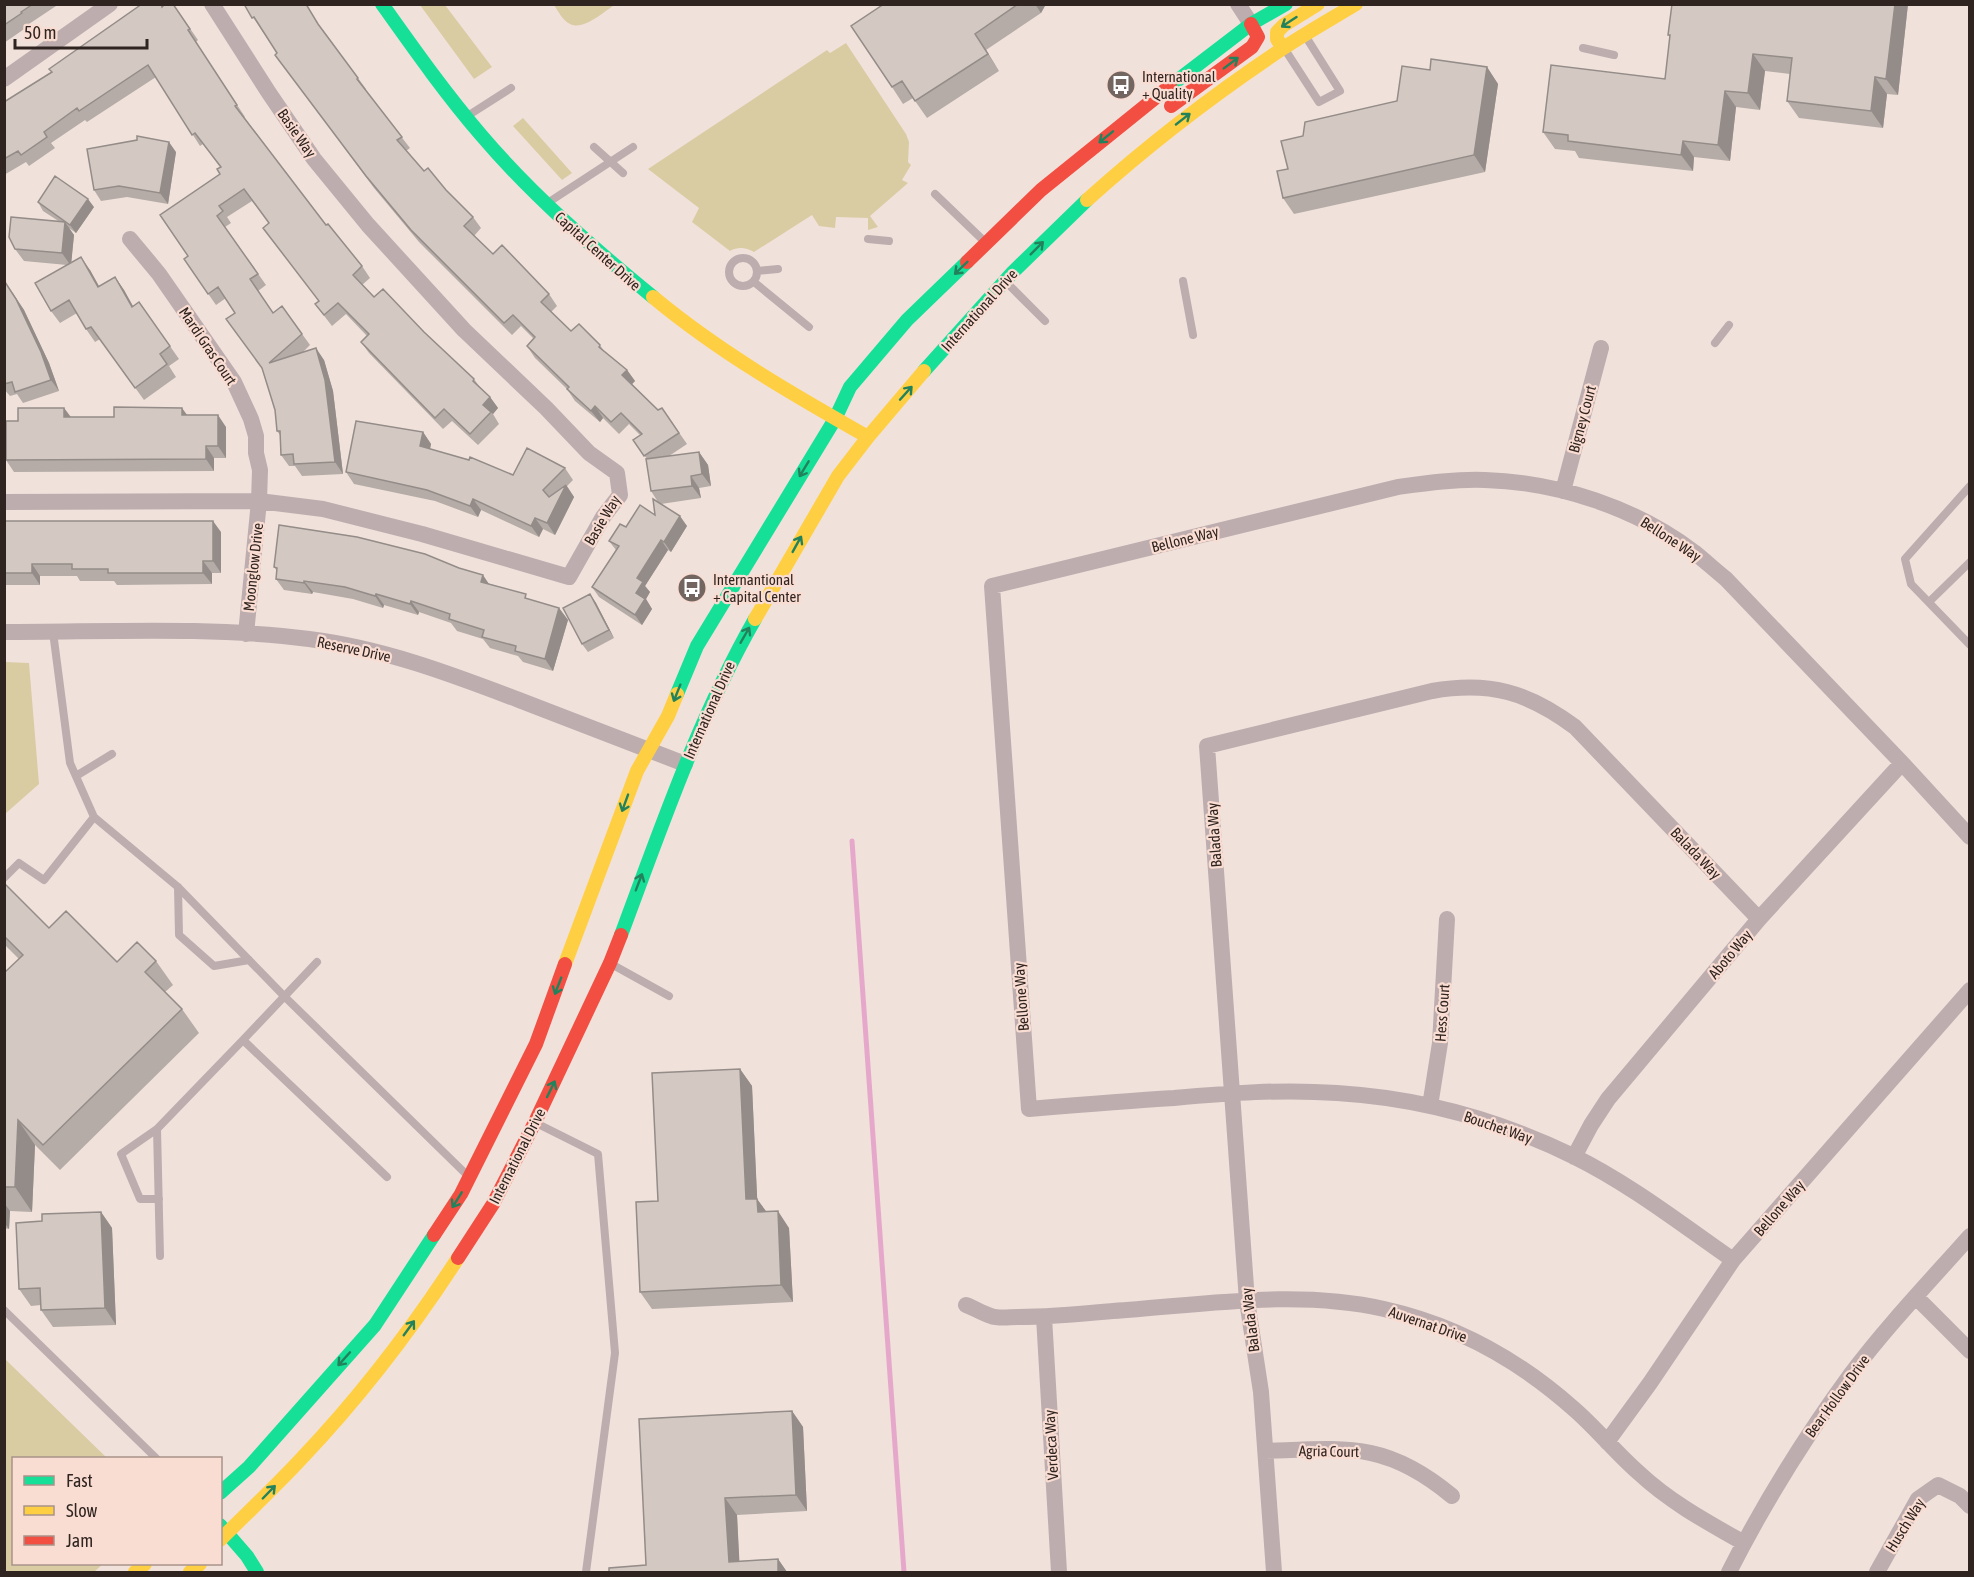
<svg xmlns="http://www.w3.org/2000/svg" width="1974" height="1577" font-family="'Asap Condensed',sans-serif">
	<rect width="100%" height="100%" fill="#f1e1db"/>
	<path fill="#d9cca3" d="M420,5h25l47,62 -18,12z
		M555,5v-1l60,1c-11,6 -31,26 -45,19 -7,-3 -12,-13 -16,-19z
		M846,43l60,91 3,8 -1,20 3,3 -9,15 6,3 -38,33 8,11 -10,3v-12l-32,-1 -1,11 -16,-2 -7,-11 -58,37c-8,-4 -15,-6 -24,-1l-38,-29 7,-14 -51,-39 179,-119 3,3z
		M523,118l49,55 -10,7 -49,-54z
		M5,662l24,1 10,121 -34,30z
		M5,1359l102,99h-93v106h89l-9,8h-89z"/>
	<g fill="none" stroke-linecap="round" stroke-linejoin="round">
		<path stroke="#e6a8ca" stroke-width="5" d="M852,841l52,731"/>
		<path stroke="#bdadae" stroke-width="8" d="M1284,48l35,54 21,-11 -34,-54
			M1583,48l31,7
			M469,115l42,-27
			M594,147l29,26
			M935,194l49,47
			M549,202l84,-55
			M868,239l21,2
			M729 272a14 14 0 1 1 28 0a14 14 0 1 1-28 0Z
			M757,271l21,-2
			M1183,281l10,54
			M754,282l55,45
			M1007,283l38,38
			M1715,343l14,-18
			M1970,486l-65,73 6,25 59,61
			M1929,602l41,-40
			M76,776l36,-22
			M94,817l84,70 107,110 182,178
			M4,878l15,-15 25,17 50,-63 -24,-54 -17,-131
			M178,887l1,48 35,31 35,-6
			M613,965l56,31
			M243,1040l74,-78
			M538,1124l60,30 17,199 -29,219
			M157,1129l-36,25 19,45h19
			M160,1256l-3,-127 86,-89 144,137
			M4,1310l152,148"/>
		<path stroke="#bdadae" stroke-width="16" d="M1238,4l13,20
			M4,79l106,-75
			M130,239l29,35 75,108 17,37 5,17v17l4,17 -1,31 -13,133
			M1563,491l38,-143
			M4,502l255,-1 64,8 99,25 147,43 34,-60 17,-22 -3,-22 -28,-20 -43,-45 -82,-78 -96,-105 -54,-66 -45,-66 -57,-89
			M4,632c102,0 205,-6 305,7 73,9 142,35 210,61 55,21 110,42 166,64
			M1430,1106l10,-63 7,-124
			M1574,1157l17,-32 17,-26 151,-180 143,-156
			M1733,1260c-52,-36 -103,-76 -160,-104 -74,-36 -154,-58 -236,-63 -54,-4 -109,0 -163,5 -49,3 -97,7 -145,11l-37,-523 406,-99c29,-4 57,-8 87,-7 73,2 151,28 209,72 11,9 21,18 32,27l176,184 68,74
			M1916,1297l54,54
			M966,1305c8,3 16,8 25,11 8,3 18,1 27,1 32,0 63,-3 95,-6 89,-6 183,-22 271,-2 72,16 135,51 190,100 23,20 42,44 65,64 31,29 68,49 105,70
			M1044,1317l15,255
			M1607,1442l43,-59 83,-123 237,-270
			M1266,1451c80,-3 120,-10 186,45
			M1274,1572l-13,-180 -14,-91 -40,-555 225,-55c58,-10 96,1 143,36l184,192
			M1729,1572c35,-69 76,-135 122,-198 36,-48 79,-93 119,-138
			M1877,1572l41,-73 20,-14 22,11 10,10"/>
		<path stroke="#16e098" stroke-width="14" d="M382,4c32,45 63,89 99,131 51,60 111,112 172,162
			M1170,86l81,-62 35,-20
			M924,371l89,-99 74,-72
			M677,694l20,-48 138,-227 15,-32 57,-67 60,-58
			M621,935c40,-107 77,-216 134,-316
			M220,1493l29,-26 126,-142 59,-90
			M220,1525l27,31 10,16"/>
		<path stroke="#ffcf43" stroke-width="14" d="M1283,48l-6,-9v-7l7,-7 34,-21
			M1087,200c61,-55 126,-105 195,-151 24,-16 49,-30 74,-45
			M653,297c66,55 141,98 215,140
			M755,619l83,-143 30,-39 56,-66
			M565,964l72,-193 31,-55 9,-22
			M220,1540c27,-27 55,-53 81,-81 58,-61 111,-130 157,-201
			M135,1572l10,-8
			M190,1572l10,-8"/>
		<path stroke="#f24e42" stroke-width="14" d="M1171,106l81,-59 6,-10 -7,-13
			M967,262l74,-72 129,-104
			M434,1235l27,-41 75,-150 29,-80
			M458,1258l35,-54 42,-82 75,-159 11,-28"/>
	</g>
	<path fill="#b5aca7" d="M4,4h55l-30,20 1,1 -26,18z
		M173,4l25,36 -2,2 49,75h-1l82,108 36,41 8,12 -8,7 12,12 50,35 50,47 5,7 11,11 8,11 -5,6 6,10 -21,21 -26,-24 -9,8 -74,-76 -8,-11 6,-6 -21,-22 -14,12 -17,-22 4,-3 -56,-73 6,-5 -17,-22 -25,16 4,6 -6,4 41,58 -8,6 15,22 9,-7 28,39 -8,8 22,7 9,31 10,83 -41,2 -7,-10h-6l-8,-11 -1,-20 -3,-4 -2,-21 -13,-41 -27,-56 -9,-15 -10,7 -32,-46 4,-3 32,-82v-7l-17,-23 -3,2 -44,-69 -69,45 -2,-2 -34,23 4,5 -26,18 -3,-4 -22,13v-73l158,-95z
		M244,4l79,26 35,48 8,11 -1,1 45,58 -4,3 18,20 22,19 27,27 8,11 -7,8 19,18 56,40 8,12 -6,6 20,19 29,14 4,6 23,19 8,11 -3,3 26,26 4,-2 25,36 -18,12 30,-4 9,13 3,21 -12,2 2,10 -40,6 26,22 -16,26 -3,-2 -23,36 5,6 -4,7 6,10 -10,16 -43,-28 -7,-10 24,-37 -7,-9 17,-14 29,-12 3,-13 -7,-11 -4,-32 -14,-19 7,-5 -11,-11 -10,10 -16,-16 -3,4 -25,-21 -8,-12 -32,-31 -8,-12 7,-7 -13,-13 -9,9 -93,-93 -45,-54 -90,-122 -7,-13z
		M884,4h162l-5,9 -55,37 13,21 -72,47 -14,-20 -10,6 -11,-17z
		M1672,4h236l-10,91 -11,-1 -4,34 -84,-10 -12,-17 3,-27 -25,-3 -5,39 -24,-3 -6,54 -36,-4 -1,14 -114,-13 -4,-7 -20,-2 -12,-17 122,-53 5,-42 -2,-2z
		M1487,67l11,17 -13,88 -191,42 -11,-16 5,-29 15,-33 94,-35 33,-31z
		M176,152l-8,52 -41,-7 -26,4 -7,-11z
		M38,202l56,5 -18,26 -7,-5 5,7 -3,28 19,7 9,16 16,-9 9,13 9,16 6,-4 40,57 -10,7 7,11 -32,23 -44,-61 -5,3 -9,-13 -9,-16 -17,10 -9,-12 16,-46 -43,-4 -9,-12 45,-27 -17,-11z
		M4,286l9,7 11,17 25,53 10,28 -36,12 -6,-9 -7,2 -6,-7z
		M64,408l7,9h43l73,-2 39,12v31h-12v13l-200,1 -8,-12 12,-39z
		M423,432l8,12 -1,5 83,26 52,-7 8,12 -6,6 7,11 -19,38 -12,-6 -4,8 -58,-27 -3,7 -43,-16 -81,-17 -8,-12z
		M4,521l217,11v41h-9v11l-95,1 -3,-4h-34l-3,-5h-37v9h-36z
		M274,567l216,17 41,16 28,8 9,12 -15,51 -30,-9 -5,-6 -28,-8 -7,-9 -26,-8 -6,-8 -32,-11 -1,3 -34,-10 -1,3 -30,-9 -40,-7 -1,2 -28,-4 -8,-11 1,-8z
		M590,594l6,9 18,35 -26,14 -6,-8z
		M4,883l45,45 68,34 39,-1 17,24 -8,7 17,17 17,24 -139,137 -25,-25 -3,67 -22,-1 -1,18 -5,-1v-255l15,-14 -15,-15z
		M740,1069l12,17 5,113 9,13 23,16 4,74 -141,7 -12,-17 18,-91z
		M101,1212l11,16 4,97 -63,2 -12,-17v-5l-10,1 -12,-17 23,-68z
		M792,1411l11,16 4,84 -70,4 2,46 39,-2 9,13h-178l37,-7z"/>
	<path fill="#948c88" d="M1035,4h11l-5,9z
		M1895,4h13l-10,91 -12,-16z
		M975,34l11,16 13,21 -11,-17z
		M1753,54l12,17 -5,39 -12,-17z
		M1487,67l11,17 -13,88 -11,-17z
		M1875,77l12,17 -4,34 -12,-17z
		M1725,91l11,16 -6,54 -12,-16z
		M1683,141l11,16 -1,14 -12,-16z
		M169,142l7,10 -8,52 -8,-11z
		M88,199l6,8 -18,26 -6,-8z
		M65,222l9,13 -3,31 -9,-13z
		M81,257l9,13 16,29 -8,-12z
		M115,277l9,13 16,29 -8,-12z
		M5,282l19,28 25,53 10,28 -8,-11z
		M316,348l8,12 9,31 10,83 -8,-12z
		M627,370l8,11 -5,5 -8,-11z
		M490,397l8,11 -5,6 -10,-9z
		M595,406l8,12 -3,4 -9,-11z
		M64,408l8,11 -8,-2z
		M182,408l8,11 -8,-4z
		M218,415l8,12v31l-8,-12z
		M423,432l8,12 -3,14 -8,-12z
		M206,446l8,12v13l-8,-12z
		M699,452l9,13 3,21 -9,-12z
		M691,476l8,12 2,10 -9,-12z
		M566,485l8,12 -19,38 -8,-12z
		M473,499l8,11 -3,7 -8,-11z
		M680,516l7,10 -16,26 -7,-10z
		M535,518l8,11 -4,8 -8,-11z
		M213,521l8,11v41l-8,-12z
		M661,540l7,10 -23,36 5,6 -4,7 6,10 -10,16 -7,-10 2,-37z
		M203,561l9,12v11l-9,-11z
		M32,564l8,12v9l-8,-12z
		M483,575l8,12 -10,-5z
		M304,581l9,11 -1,2 -8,-11z
		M376,594l8,11 -1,3 -8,-12z
		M590,594l6,9 18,35 -5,-8z
		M411,601l8,11 -1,3 -8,-11z
		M559,608l9,12 -15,51 -8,-12z
		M740,1069l12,17 6,130 -12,-17z
		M18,1120l17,25 -3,67 -17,-25z
		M757,1199l12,16 -11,-3z
		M4,1203l6,8 -1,18 -5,-7z
		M778,1211l11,17 4,74 -12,-17z
		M101,1212l11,16 4,97 -11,-17z
		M792,1411l11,16 4,84 -11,-16z
		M725,1498l12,17 3,57 -11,-10z
		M778,1559l9,13h-9z"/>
	<path fill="#d3c8c2" stroke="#948c88" stroke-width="1.5" d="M4,4h29l-12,8 1,1 -18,12z
		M142,4h19l1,3 3,-3h8l17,25 -2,1 49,75 -2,1 91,119 2,-1 34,42 -9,9 21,22 9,-8 41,43 50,47 -1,2 17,16 -7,8 8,7 -21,22 -26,-25 -9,9 -74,-76 8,-8 -31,-31 -14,12 -9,-11 4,-3 -56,-73 6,-5 -25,-34 -25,17 4,5 -6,5 41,58 -8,5 23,34 9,-7 20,28 -33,29 47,-15 9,32 10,82 -41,2 -1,-10 -12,1 -1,-24h-3l-2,-21 -13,-42 -36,-49 9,-6 -17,-26 -10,7 -24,-35 4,-3 -28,-41 60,-41 -3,-5 4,-2 -26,-34 -3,2 -44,-70 -69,46 -2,-3 -33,24 3,5 -26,18 -3,-4 -14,8v-57l48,-30 -3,-3z
		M244,4h62l12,20 40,54 -1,1 45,58 -5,3 27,31 4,-3 18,22 27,27 -9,9 29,28 9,-9 47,49 -8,8 30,29 8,-7 21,21 -1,2 28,23 -5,5 36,35 4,-2 17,25 -35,23 -11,-16 9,-6 -21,-21 -10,9 -16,-16 -4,5 -24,-22 2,-2 -42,-41 8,-9 -22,-22 -9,8 -93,-93 -45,-54 -91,-121 2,-2 -23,-36 -2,1z
		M884,4h134l-43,30 13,20 -73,47 -13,-20 -10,6 -41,-61z
		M1672,4h223l-9,75 -11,-2 -4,34 -84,-10 5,-43 -39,-4 -5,39 -23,-2 -7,54 -35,-4 -2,14 -113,-14v-6l-25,-3 8,-67 114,14 5,-44h-2z
		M1431,59l56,8 -13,88 -191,43 -6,-27 11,-2 -7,-28 22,-5 2,-14 92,-21 5,-35 28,4z
		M137,136l32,6 -9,51 -41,-7 -25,4 -7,-41 50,-9z
		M55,176l33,23 -18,26 -32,-23z
		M11,217l54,5 -3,31 -47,-4 -6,-12z
		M81,257l17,30 17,-10 17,30 7,-5 31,44 -10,8 7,10 -32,24 -44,-61 -5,2 -17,-29 -18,11 -16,-28z
		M5,282l11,17 25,53 10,28 -36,12 -3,-10 -8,2v-96z
		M114,407l68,1v7h36v31h-12v13l-200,1v-39h12v-13h46v9h50z
		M356,421l67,11 -3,14 49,14 1,-3 43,18 14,-27 38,20 -22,22 6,7 17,-12 -19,38 -12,-5 -4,8 -58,-27 -3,7 -43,-16 -81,-18z
		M699,452l3,22 -11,2 1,10 -41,5 -5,-32z
		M653,499l27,17 -16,26 -3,-2 -24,38 6,4 -7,11 9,6 -10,16 -43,-28 27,-41 -10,-5 11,-17 6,3 14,-22 15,10z
		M4,521h209v40h-10v12h-95v-4h-36v-5h-40v9h-28z
		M279,525l78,12 68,17 34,14 24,7 -2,7 45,12 -1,4 34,10 -14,51 -30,-8 1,-5 -34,-9 2,-7 -35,-11 1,-5 -39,-13 -1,3 -34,-10 -1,2 -30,-9 -41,-6v2l-28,-4 1,-11 -3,-1z
		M590,594l19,36 -27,14 -19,-36z
		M4,883l45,45 17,-17 51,51 20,-20 19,19 -11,11 37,37 -139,136 -25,-25 -3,67h-11v-214l19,-18 -19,-19z
		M740,1069l6,130h11l1,13 20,-1 3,74 -141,7 -4,-90 22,-1 -6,-128z
		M101,1212l4,96 -64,2 -1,-22 -21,1 -3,-66 26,-2v-7z
		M792,1411l4,84 -71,3 4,64 49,-3v13h-169v-4l37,-3 -7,-146z"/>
	<defs><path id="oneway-shaft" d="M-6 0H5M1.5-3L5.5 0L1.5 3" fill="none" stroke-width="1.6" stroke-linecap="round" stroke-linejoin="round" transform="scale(1.5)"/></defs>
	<g stroke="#22825c">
		<use href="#oneway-shaft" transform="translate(1289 22) rotate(147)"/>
		<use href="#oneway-shaft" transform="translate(1231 63) rotate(-37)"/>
		<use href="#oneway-shaft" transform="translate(1183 119) rotate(-38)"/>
		<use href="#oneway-shaft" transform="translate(1106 137) rotate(141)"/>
		<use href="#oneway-shaft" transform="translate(1037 248) rotate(-45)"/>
		<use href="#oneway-shaft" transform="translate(961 268) rotate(136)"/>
		<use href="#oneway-shaft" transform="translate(906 393) rotate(-48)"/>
		<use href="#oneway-shaft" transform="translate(804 469) rotate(121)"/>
		<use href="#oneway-shaft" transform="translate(797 544) rotate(-61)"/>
		<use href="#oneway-shaft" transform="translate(745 635) rotate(-60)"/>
		<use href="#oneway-shaft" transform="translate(677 693) rotate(112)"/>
		<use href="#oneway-shaft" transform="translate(625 803) rotate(110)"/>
		<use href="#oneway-shaft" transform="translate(639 882) rotate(-69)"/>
		<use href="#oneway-shaft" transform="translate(558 986) rotate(111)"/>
		<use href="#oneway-shaft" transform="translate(551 1089) rotate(-64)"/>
		<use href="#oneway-shaft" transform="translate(457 1200) rotate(122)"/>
		<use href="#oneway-shaft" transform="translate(409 1328) rotate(-54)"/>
		<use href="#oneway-shaft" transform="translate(344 1359) rotate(132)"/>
		<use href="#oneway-shaft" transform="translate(269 1492) rotate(-46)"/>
	</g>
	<defs>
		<g id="bus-disc" transform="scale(1.5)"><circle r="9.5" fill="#736661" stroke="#faddd2"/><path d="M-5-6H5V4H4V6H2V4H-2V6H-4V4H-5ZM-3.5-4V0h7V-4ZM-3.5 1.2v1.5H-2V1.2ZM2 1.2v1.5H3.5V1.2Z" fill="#fff"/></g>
	</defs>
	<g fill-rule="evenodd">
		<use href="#bus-disc" x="1121" y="85"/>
		<use href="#bus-disc" x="692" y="588"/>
	</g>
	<g text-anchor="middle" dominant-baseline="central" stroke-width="4.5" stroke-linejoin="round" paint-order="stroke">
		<g font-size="15" fill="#2f2420" stroke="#faddd2" text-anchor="start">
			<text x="1142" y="76">International<tspan x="1142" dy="17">+ Quality</tspan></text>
			<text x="713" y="579">Internantional<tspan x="713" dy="17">+ Capital Center</tspan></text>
		</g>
		<g font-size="15" fill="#2f2420" stroke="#faddd2">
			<text transform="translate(297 133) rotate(55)">Basie Way</text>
			<text transform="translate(598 251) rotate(42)">Capital Center Drive</text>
			<text transform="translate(979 310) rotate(-48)">International Drive</text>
			<text transform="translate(208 346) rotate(56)">Mardi Gras Court</text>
			<text transform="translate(1582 419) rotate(-75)">Bigney Court</text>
			<text transform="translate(602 520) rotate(-59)">Basie Way</text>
			<text transform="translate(1185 539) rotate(-14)">Bellone Way</text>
			<text transform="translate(1671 539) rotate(33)">Bellone Way</text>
			<text transform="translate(253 567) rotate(-84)">Moonglow Drive</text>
			<text transform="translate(354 649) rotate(12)">Reserve Drive</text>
			<text transform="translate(709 710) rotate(-66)">International Drive</text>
			<text transform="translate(1214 835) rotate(-94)">Balada Way</text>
			<text transform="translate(1696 853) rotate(46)">Balada Way</text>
			<text transform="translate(1730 954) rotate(-50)">Aboto Way</text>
			<text transform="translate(1021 997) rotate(-94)">Bellone Way</text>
			<text transform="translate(1442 1013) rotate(-86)">Hess Court</text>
			<text transform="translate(1498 1127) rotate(19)">Bouchet Way</text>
			<text transform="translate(517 1156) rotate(-63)">International Drive</text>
			<text transform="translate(1779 1208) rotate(-49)">Bellone Way</text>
			<text transform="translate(1250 1320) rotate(-97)">Balada Way</text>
			<text transform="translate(1428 1324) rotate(19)">Auvernat Drive</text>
			<text transform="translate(1837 1396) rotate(-54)">Bear Hollow Drive</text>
			<text transform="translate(1051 1445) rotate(-93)">Verdeca Way</text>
			<text transform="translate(1329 1451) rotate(1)">Agria Court</text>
			<text transform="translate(1905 1525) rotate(-58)">Husch Way</text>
		</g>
	</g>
	<rect width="1974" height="1577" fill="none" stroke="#2f2420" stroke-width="12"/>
	<rect x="12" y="1457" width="210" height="108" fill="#faddd2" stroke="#a9938b" stroke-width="1.5"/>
	<rect x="24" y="1476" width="30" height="9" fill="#16e098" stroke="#a9938b" stroke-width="1.5"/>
	<text x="66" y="1487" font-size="18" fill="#2f2420">Fast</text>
	<rect x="24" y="1506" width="30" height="9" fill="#ffcf43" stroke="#a9938b" stroke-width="1.5"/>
	<text x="66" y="1517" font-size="18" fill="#2f2420">Slow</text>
	<rect x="24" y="1536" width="30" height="9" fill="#f24e42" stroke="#a9938b" stroke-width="1.5"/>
	<text x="66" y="1547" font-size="18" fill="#2f2420">Jam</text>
	<path d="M15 39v9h132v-9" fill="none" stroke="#2f2420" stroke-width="3"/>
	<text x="24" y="39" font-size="18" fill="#2f2420" stroke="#faddd2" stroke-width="4.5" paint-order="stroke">50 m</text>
</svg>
